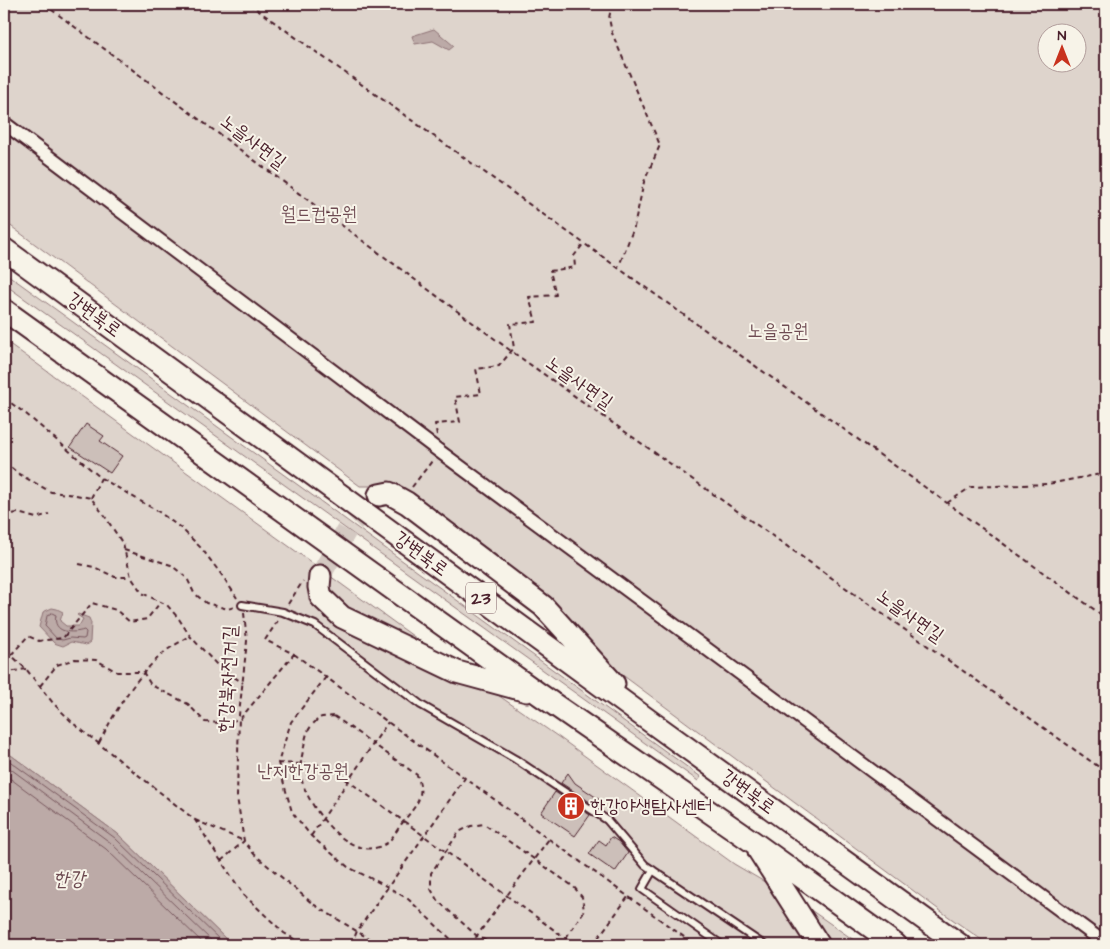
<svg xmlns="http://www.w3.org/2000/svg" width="1110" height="949" font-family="'Architects Daughter','Poor Story',sans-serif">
	<rect width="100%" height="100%" fill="#f7f3e8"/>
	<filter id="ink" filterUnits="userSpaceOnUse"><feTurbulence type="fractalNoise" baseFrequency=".02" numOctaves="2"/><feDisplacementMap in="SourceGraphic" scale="10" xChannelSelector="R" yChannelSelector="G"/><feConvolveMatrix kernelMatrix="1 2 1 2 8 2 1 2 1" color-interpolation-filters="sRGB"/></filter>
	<g filter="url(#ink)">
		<path fill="#ded4cc" stroke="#947a7c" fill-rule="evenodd" d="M4,4h1102v941h-117l-47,-33 -360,-267 -145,-117 -64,-42h-13l-356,-265zM1048,32h30v30h-30z
			M4,272l697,505 -3,4 -694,-497z
			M4,340l420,304 136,94 174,126 68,40 59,41h-629l-114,-111 -114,-84z"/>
		<path fill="#bcaaa7" stroke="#8e7275" d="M434,29l20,17 -5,4 -16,-9 -18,3 -3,-8z
			M52,608l5,1 6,3 -3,9 6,5h13l4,-7 -6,-4 1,-1 11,4 2,5 -1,19 -4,3 -15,-3 -8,4 -9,-3 -15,-16 4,-15z
			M4,750l114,84 114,111h-228z"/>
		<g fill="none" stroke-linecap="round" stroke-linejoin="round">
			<path stroke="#78575d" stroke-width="1" d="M52,613l4,2c-4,18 16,19 28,15l2,2 -1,6 -2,1 -13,-1 -7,2 -6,-1 -12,-13 2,-10z
				M4,757l111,81 110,107
				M4,764l107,79 105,102
				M4,774l102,75 99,96"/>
		</g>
		<path fill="#ccbfb9" stroke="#4a1f2b" d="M86,424l18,12 -4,5 22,15 -12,17 -40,-26z
			M568,773l7,10 25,17 -4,6 -35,-23z
			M555,792l35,23 -15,21 -34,-23z
			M611,837l8,5 9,11 -13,19 -26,-18 10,-14 7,5z"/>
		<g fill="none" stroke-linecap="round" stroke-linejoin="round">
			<path stroke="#d4c9c2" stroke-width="21" stroke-dasharray="21 11" stroke-linecap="butt" d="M320,576l29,-50 27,-27"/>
			<g stroke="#4a1f2b" stroke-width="10">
				<path id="service" d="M242,605l41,7 32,13 106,80 94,54 92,61 38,45 119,80
					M653,870l-11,19 80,56"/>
			</g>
			<g stroke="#4a1f2b" stroke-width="16">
				<path id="minor" d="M4,123l435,328 667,493"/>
			</g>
			<g stroke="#4a1f2b" stroke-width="25">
				<path id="trunk" d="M4,249l643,470 313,226
					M4,310l535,384 214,148 143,103
					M379,495l10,-2 18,10 136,103 71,78
					M320,576l-1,11 2,10 21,20 115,55 70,19
					M759,851l60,94"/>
			</g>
			<path stroke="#4a1f2b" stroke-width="2" stroke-dasharray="5 4" stroke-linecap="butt" d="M44,4l467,347 595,421
				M249,4l698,499 159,115
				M612,4l-3,14 3,15 48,112 -16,37 -10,45 -15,39
				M4,398l22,16 75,64 58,34 23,17 20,20 22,29 13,20
				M437,435l-2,-11 25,-2 -5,-25 26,-3 -5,-25 23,-3 15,-18 -4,-24 26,-2 -7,-25 27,-2 -6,-24 25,-4 -1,-11 10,-13
				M4,462l15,12 32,18 25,3 15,3 13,17 19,29 8,33 11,16 25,12 12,14 11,17 28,30 25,17
				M412,487l20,-26
				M91,498l10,-20
				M947,503l24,-16 77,-3 58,-11
				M4,515l14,-2 18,5 13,-4
				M124,550l47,15 16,13 7,15 12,10 22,6 6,-2
				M79,564l15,3 21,10h16
				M288,604l15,-23
				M244,613l3,28 -8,74 -2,82 7,44 10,13 59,50 66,41
				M4,643l7,12 15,14 27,34 21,21 121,96 26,41 23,34 40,38 20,12
				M294,654l401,291
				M11,655l17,-19 11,5 24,-3 29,-35 24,7 14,12 17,-3 13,-16
				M4,673l22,-4
				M326,677l-35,45 -13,41 14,49 19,24 37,31 40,20 20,12 49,46
				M40,686l17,-21 18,-6 21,1 21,12h26l8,13 37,19 17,18 17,1 18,-4 54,-65 -29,-14 14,-21
				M334,716l83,59c9,22 -1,30 -14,47 -5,6 -10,16 -16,21 -35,23 -77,-33 -85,-62 -3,-11 -1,-22 2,-34 2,-10 2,-16 10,-24 0,0 4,-4 5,-5 4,-2 11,-1 15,-2z
				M99,743c19,-37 36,-66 68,-93 7,-5 15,-9 23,-14
				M278,763l48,2 249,180
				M195,820l49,21
				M311,836l77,-114
				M221,861l23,-20
				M341,945l12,-4 4,-10 108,-153
				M470,945l79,-106
				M494,945l-17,-9 -40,-36 -6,-11v-16l28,-41 12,-6 13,-2 90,63 8,10 2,14 -23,34
				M593,945l35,-48
				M631,945c6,-2 15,-3 20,0"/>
			<use href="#service" stroke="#f7f3e8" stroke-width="6"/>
			<use href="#minor" stroke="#f7f3e8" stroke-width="12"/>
			<use href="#trunk" stroke="#f7f3e8" stroke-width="21"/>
		</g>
	</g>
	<defs>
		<g id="building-disc" transform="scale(1.4375)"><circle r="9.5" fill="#c8321e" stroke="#f7f3e8"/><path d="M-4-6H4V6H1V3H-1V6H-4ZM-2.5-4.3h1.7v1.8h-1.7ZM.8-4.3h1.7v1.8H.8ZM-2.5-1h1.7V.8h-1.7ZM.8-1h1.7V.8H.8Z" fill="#fff"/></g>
	</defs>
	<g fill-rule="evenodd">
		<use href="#building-disc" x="571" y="806"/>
	</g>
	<g text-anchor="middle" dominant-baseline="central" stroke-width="4" stroke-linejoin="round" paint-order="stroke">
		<rect fill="#f7f3e8" stroke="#7e5f64" stroke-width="1" x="466" y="582.5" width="30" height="31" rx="4"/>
		<g font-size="18" font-weight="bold" fill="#4a1f2b">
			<text x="481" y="598">23</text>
		</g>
		<g font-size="19" fill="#4a1f2b" stroke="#f7f3e8">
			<text transform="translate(253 142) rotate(37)">노을사면길</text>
			<text transform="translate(94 315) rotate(36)">강변북로</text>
			<text transform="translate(579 383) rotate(35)">노을사면길</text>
			<text transform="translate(421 554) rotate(36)">강변북로</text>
			<text transform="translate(910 616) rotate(35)">노을사면길</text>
			<text transform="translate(228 679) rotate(-87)">한강북자전거길</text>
			<text transform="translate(748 792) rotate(36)">강변북로</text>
		</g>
		<g font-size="19" fill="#6f4c53" stroke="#f7f3e8">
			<text x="319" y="214">월드컵공원</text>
			<text x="778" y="331">노을공원</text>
			<text x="303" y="771">난지한강공원</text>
		</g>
		<g font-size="19" fill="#4a1f2b" stroke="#f7f3e8" text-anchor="start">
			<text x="590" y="806">한강야생탐사센터</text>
		</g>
		<g font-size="20" font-style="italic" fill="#6c4950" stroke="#f7f3e8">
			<text x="69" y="879">한강</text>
		</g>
	</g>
	<rect width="1110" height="949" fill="none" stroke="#f7f3e8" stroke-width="20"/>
	<rect x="10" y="10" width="1090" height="929" fill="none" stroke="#4a1f2b" stroke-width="2" filter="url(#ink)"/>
	<g transform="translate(1062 48)"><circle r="24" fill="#f7f3e8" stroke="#b29e9c"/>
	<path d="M0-4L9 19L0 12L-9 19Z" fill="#c8321e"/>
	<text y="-8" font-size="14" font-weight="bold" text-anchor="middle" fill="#4a1f2b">N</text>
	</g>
</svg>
